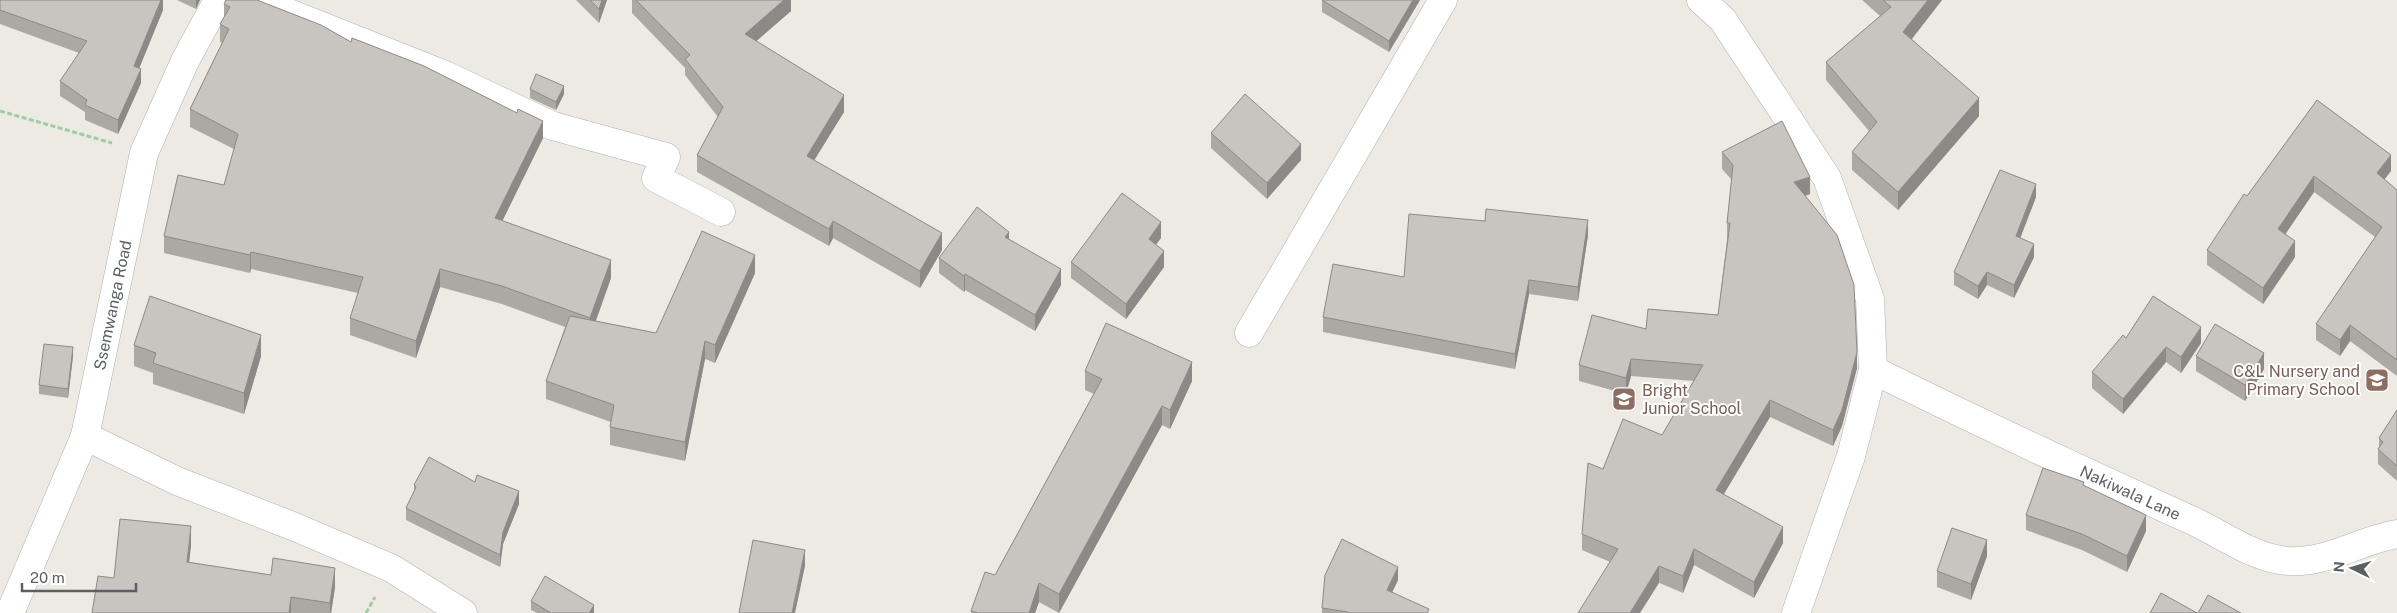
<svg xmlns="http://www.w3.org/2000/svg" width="2397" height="613" font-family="'Public Sans',sans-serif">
	<rect width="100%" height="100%" fill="#ede9e3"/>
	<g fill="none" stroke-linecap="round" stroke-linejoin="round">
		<g stroke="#afb2b5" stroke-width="29">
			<g id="minor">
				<path d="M256,0l189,75 108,51 113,31 -10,21 65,34"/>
				<path d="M1701,0l22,20 104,158 43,121 3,71 -22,86 -55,157"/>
				<path d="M1249,333l194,-333"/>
				<path id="s1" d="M1873,370c105,52 211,102 318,150 31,14 63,39 97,41 38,3 72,-21 109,-27"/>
				<path d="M85,436l92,45 118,46 96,41 72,45"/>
				<path id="s2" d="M10,613l75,-177 59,-283 41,-92 33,-61"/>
			</g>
		</g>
		<path stroke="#9fcca2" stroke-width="3" stroke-dasharray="5 2.5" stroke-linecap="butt" d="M0,111l112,32
			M366,613l9,-16"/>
		<use href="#minor" stroke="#fff" stroke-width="28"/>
	</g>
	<path fill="#aca9a5" d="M0,0h163v10l-24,58 2,15 -23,51 -33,-14v-8l-25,-16v-15l19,-28 -79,-29z
		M177,0h23l-4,9z
		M576,0h31l-8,23z
		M632,0h159v11l-35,30 88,71 -30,48 128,90 -22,38 -87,-50 -4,8 -132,-74v-17l21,-38 -33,-42v-7l-53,-55z
		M1322,0h98l-31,52 -67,-40z
		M1862,0h80l-30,39 67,77 -81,94 -46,-40v-18l17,-21 -43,-51v-18l54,-46z
		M224,4l127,38 192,96 -41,83 109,57 -15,43 60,12 99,-60 -40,90 -10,-4 -20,102 -75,-16v-18l1,-5 -65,-23v-18l19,-54 -63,-23 -62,-17 -24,71 -66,-23v-17l8,-25 -107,-24 -1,4 -86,-20v-17l60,-51 10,-36 -44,-22v-18l32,-66 -2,-1v-18l4,-6z
		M530,89l34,5 -8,16 -26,-12z
		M2317,100l74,71 -7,8 13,11v186l-47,-35 -10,15 -24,-16v-16l59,-87 -61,-45 -29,42 10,23 -32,47 -56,-39v-15l40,-54z
		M1211,133l90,27 -34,39 -56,-51z
		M1722,152l88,42 -5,2 52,172 -15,58 -9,20 -63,-29 -46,77 59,49 -29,55 -60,-33 -11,28 -101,-43v-16l21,-65 59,-34 32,-54 -63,-5 -5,18 -47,-13v-16l67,-36 72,-14 9,-75v-17l5,-43 -10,-11z
		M2036,197l-16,41 14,19 -20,41 -27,-13 -9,14 -24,-14v-13z
		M1588,235l-10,66 -49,-7 -14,75 -192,-37v-15l81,-40z
		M1161,238l-5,6 8,23 -38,52 -55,-41v-16z
		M939,258l122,27 -26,46 -70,-41 -1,2 -25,-19z
		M2126,338l75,5 -20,30 -15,-11 -43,52 -31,-26v-16z
		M134,345l127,11 -17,58 -91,-30v-11l-19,-7z
		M73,356l-5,42 -29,-4v-9z
		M2196,356l68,13 -19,32 -49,-30z
		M1085,371l107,10 -22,48 -8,-4 -103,188 -20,-11 -4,11h-64v-2l24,-36 99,-181 -9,-4z
		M2397,410v71l-19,-17v-15l1,-2v-9z
		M475,482l44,22 -16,40 -3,23 -94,-47v-12l8,-16v-7z
		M2084,485l62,46 -19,41 -45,-22 -56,-20v-15z
		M191,545l-2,17 146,25 -4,26h-239l22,-35z
		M1987,556l-16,44 -34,-13v-16z
		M1398,580l-6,12 37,21h-107v-5z
		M531,601l63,12h-57l-6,-3z"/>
	<path fill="#8c8986" d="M161,0h2v10l-29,71v-15z
		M196,0h4l-4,9z
		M602,0h5l-8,23v-14z
		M784,0h7v11l-46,40v-17z
		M1413,0h7l-31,52v-11z
		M1928,0h14l-39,50v-18z
		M141,69v14l-23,51v-14z
		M564,86v8l-8,16v-8z
		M844,95v17l-37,60v-16z
		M1979,98v18l-81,94v-18z
		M543,121v17l-48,98v-18z
		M1301,144v16l-34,39v-16z
		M2391,155v16l-14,18v-16z
		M2314,176v16l-36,53v-16z
		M1810,177v17l-16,5v-17z
		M2036,184v13l-20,52v-13z
		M1588,220v15l-10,66v-14z
		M833,221v17l-4,8v-17z
		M1161,222v16l-12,16v-15z
		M1009,232v15l-4,-10z
		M942,233v17l-22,38v-17z
		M2295,241v16l-32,47v-16z
		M2034,244v13l-20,41v-13z
		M1164,251v16l-38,52v-15z
		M251,252v17l-1,4v-18z
		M755,255v18l-40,90v-18z
		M611,260v18l-21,58v-18z
		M440,269v18l-24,71v-17z
		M1061,269v16l-26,46v-16z
		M1987,272v13l-9,14v-13z
		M965,274v16l-1,2v-16z
		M1529,280v14l-14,75v-15z
		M2350,325v16l-10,15v-16z
		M2201,327v16l-20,30v-16z
		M261,335v21l-17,58v-21z
		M705,341v18l-20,102v-19z
		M73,347v9l-5,42v-9z
		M2166,347v15l-43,52v-15z
		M1857,352v16l-15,58 -9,20v-16z
		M2264,353v16l-19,32v-16z
		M1631,359v17l-5,18v-16z
		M1192,362v19l-22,48v-19z
		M1770,400v17l-54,90v-17z
		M1162,406v19l-103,188v-19z
		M519,491v13l-16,40 -3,23v-12l3,-23z
		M2146,515v16l-19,41v-16z
		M191,526v19l-4,36v-19z
		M1783,527v16l-29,55v-16z
		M1987,540v16l-16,44v-16z
		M1694,549v16l-11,28v-17z
		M805,550v16l-10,47h-3z
		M1659,566v17l-19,30h-10z
		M1398,567v13l-11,23v-13z
		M335,568v19l-4,26h-1v-10z
		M1039,583v19l-4,11h-6z
		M291,597v16h-2z
		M594,605v8h-5z"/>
	<path fill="#c8c4c0" stroke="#8c8986" d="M0,0h161l-27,66 7,3 -23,51 -33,-15 2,-5 -27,-19 27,-40 -87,-31z
		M226,0h31l64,25 30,17 1,-4 72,28 93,47 1,-4 25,12 -48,97 116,42 -21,58 -88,-32 -62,-17 -24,72 -66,-23 13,-41 -112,-25 -1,3 -86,-19 14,-61 46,10 14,-51 -48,-25 39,-80 -9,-5 10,-17 -6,-3z
		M590,0h12l-3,9z
		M636,0h148l-39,34 99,61 -37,61 135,77 -22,38 -87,-50 -4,8 -132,-74 26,-48 -38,-48 5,-4z
		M1322,0h91l-24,41z
		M1883,0h45l-25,32 76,66 -81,94 -46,-40 25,-30 -51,-60 65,-55z
		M536,74l28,12 -8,16 -26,-13z
		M1245,94l56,50 -34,39 -56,-50z
		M2317,100l74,55 -14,18 20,17v170l-47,-35 -10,15 -24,-16 66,-97 -68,-51 -36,53 17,12 -32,47 -56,-38 37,-56 3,2z
		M1782,121l28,56 -16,5 43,53 17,50 3,67 -15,58 -9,20 -63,-30 -54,90 67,37 -29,55 -60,-33 -11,27 -24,-10 -29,47h-52l40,-64 -36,-15 6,-71 15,6 20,-50 39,16 41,-70 -72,-6 -5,19 -47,-13 13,-50 54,14 2,-20 70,6 12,-92h-3l6,-58 -11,-13z
		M2000,170l36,14 -20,52 18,8 -20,41 -27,-13 -9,14 -24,-14z
		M1122,193l39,29 -12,17 15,12 -38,53 -55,-42z
		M977,207l32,25 -4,5 56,32 -26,46 -70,-41 -1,2 -25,-18z
		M1486,209l102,11 -10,67 -49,-7 -14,74 -192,-37 10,-53 71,13 5,-63 76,7z
		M702,231l53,24 -40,90 -10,-4 -20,101 -75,-15 4,-22 -68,-24 24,-65 86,17z
		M150,296l111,39 -17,58 -91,-30 3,-10 -22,-8z
		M2153,296l48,31 -20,30 -15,-10 -43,52 -31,-27 31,-37 3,3z
		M1106,323l86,39 -22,48 -8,-4 -103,188 -20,-11 -10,30h-51l-7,-2 14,-39 10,3 107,-196 -17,-8z
		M2215,324l49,29 -19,32 -49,-29z
		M44,344l29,3 -5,42 -29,-4z
		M2397,410v56l-19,-17 5,-7 -4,-4z
		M429,457l46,25 2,-7 42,16 -16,41 -3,23 -94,-47 10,-21 -2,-2z
		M2043,468l41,14 -1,3 63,30 -19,41 -45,-22 -56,-19z
		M120,519l71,7 -4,36 84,13 2,-17 62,10 -5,35 -39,-6 -2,16h-197l6,-37 16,2z
		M1952,528l35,12 -16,44 -34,-13z
		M1342,539l56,28 -11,23 42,19 -2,4h-79v-1l-26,-4 3,-33z
		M753,540l52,10 -13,63h-53z
		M545,576l49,29 -5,8h-38l-20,-12z
		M2161,593l36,20h-47z
		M2208,595l33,18h-43z"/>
	<defs>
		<g id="school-square" transform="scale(1.25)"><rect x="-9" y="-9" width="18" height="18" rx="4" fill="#8d6e63" stroke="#fff"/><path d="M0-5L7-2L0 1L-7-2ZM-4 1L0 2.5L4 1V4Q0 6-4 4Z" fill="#fff"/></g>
	</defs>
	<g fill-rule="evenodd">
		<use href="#school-square" x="2377" y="380"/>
		<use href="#school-square" x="1624" y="399"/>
	</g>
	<g text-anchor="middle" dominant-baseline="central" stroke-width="4" stroke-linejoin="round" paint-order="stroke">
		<g font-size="16" fill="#5b6063" stroke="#fff">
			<text stroke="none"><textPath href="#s2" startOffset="326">Ssemwanga Road</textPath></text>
			<text stroke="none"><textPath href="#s1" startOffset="285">Nakiwala Lane</textPath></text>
		</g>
		<g font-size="16" fill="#785e54" stroke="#fff" text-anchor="end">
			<text x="2360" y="371">C&amp;L Nursery and<tspan x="2360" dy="18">Primary School</tspan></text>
			<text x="1642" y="390" text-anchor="start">Bright<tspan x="1642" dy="18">Junior School</tspan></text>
		</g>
	</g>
	<g transform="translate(2352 568) rotate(275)" stroke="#ffffff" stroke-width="4" paint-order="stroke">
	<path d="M0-4L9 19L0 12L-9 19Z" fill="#5b6063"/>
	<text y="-8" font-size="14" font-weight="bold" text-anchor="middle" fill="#5b6063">N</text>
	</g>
	<path d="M22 583v8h114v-8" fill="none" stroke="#5b6063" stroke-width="2.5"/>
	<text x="30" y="583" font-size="15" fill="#5b6063" stroke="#ffffff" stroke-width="4" paint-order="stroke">20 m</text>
</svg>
